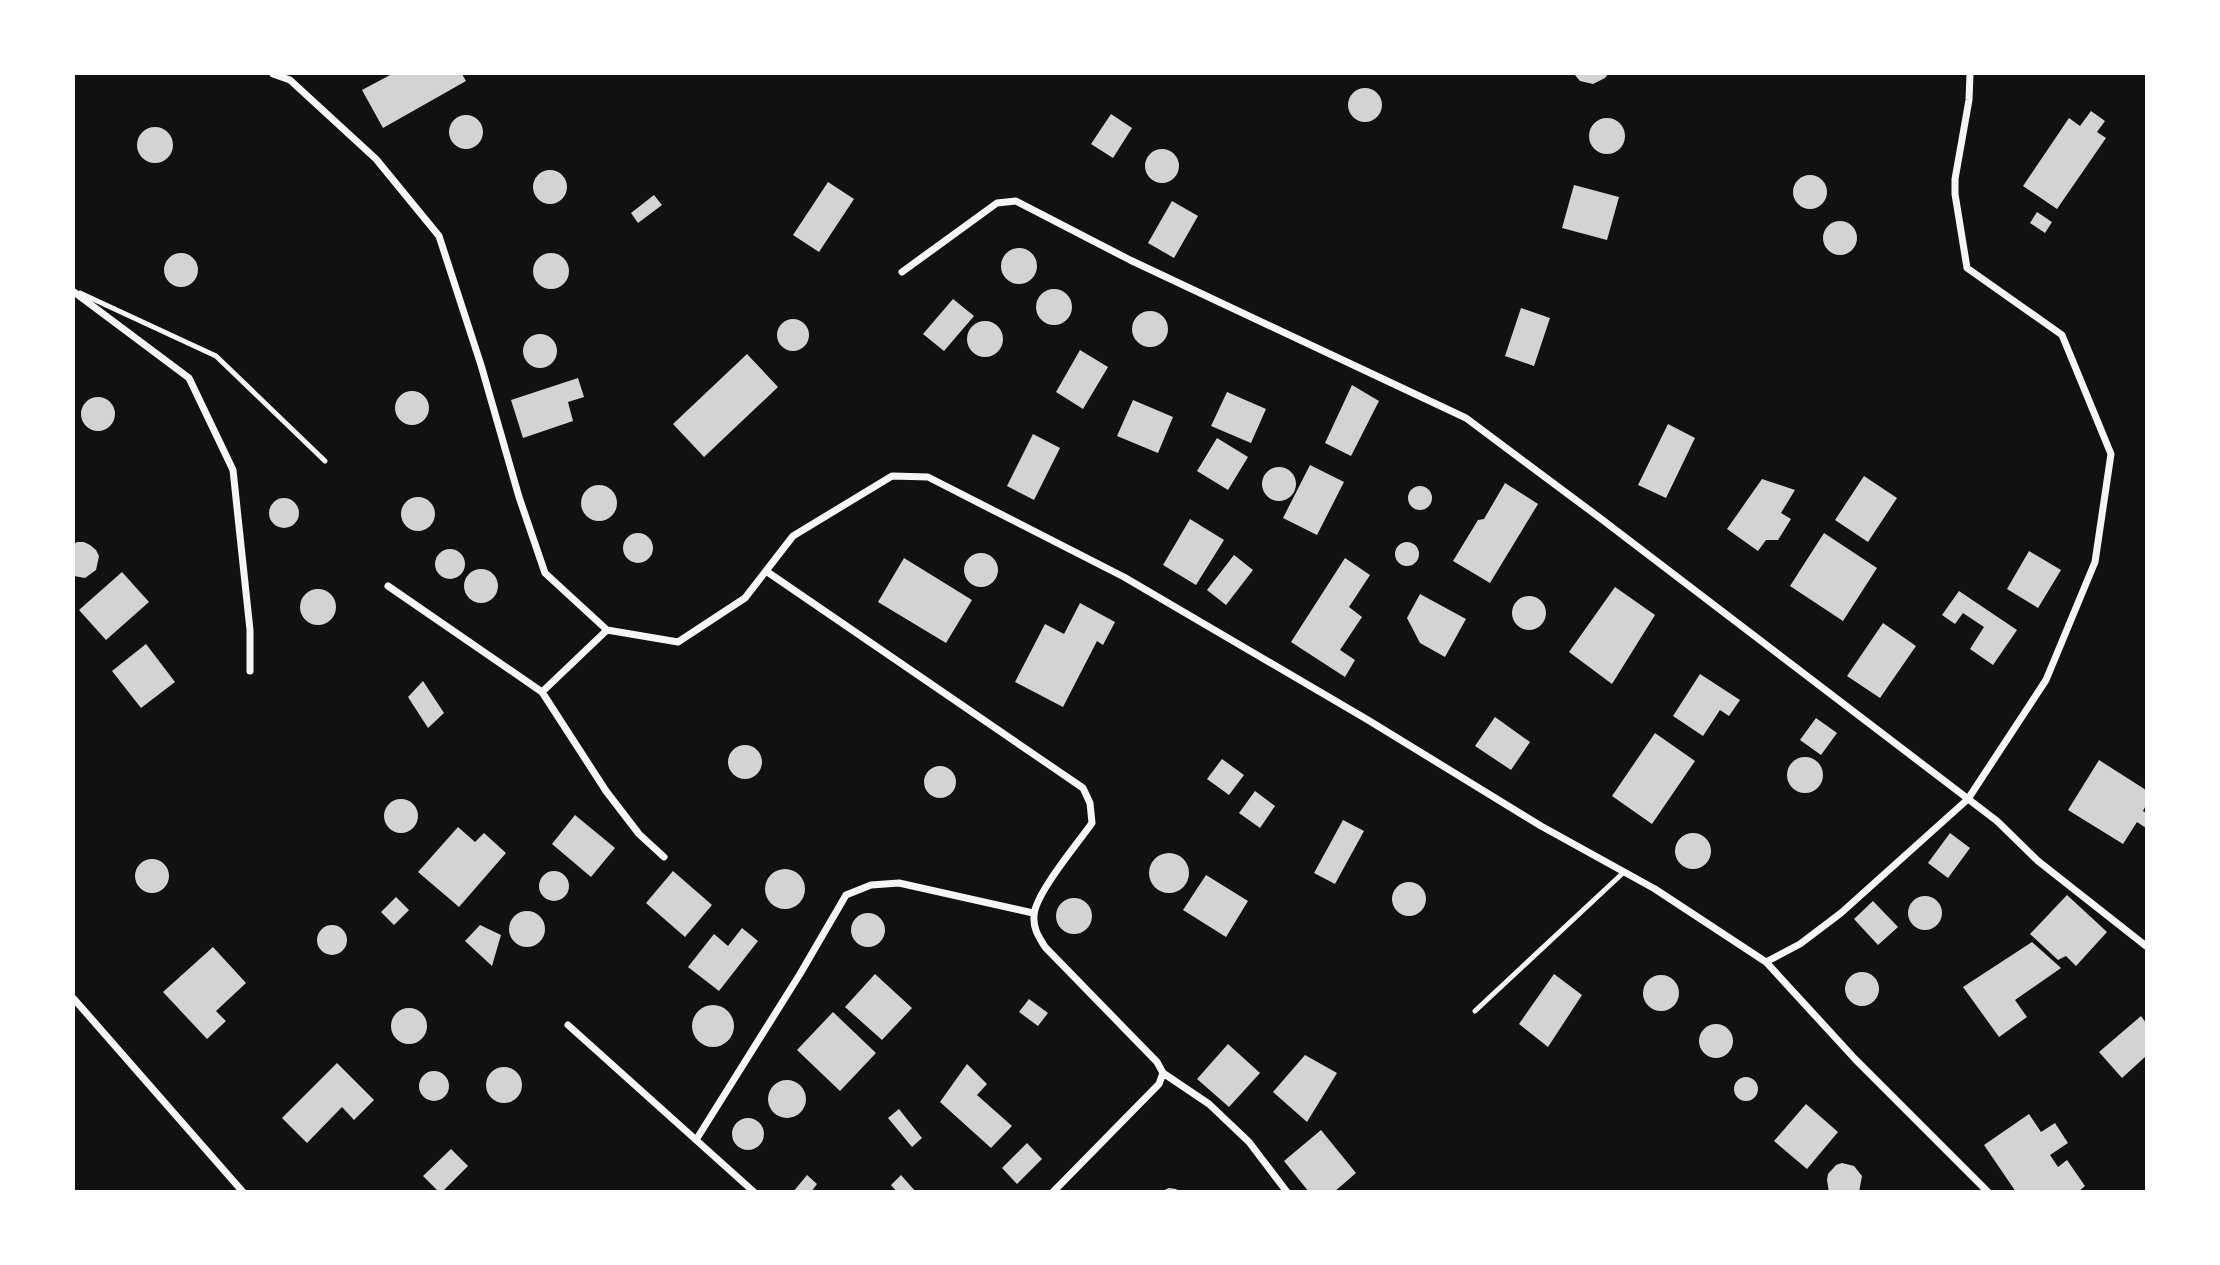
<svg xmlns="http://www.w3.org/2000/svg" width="2220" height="1265" font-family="Lato,sans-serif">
	<rect width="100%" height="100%" fill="#111"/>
	<path fill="#d3d3d3" d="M392,74h70l4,7 -83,47 -21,-38z
		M1574,74h34l-3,4 -12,6 -13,-3z
		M1348 105a17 17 0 1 1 34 0a17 17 0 1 1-34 0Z
		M2091,111l14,10 -8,11 9,6 -49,71 -34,-23 46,-68 11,8z
		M1111,114l21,14 -19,30 -22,-14z
		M449 132a17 17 0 1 1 34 0a17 17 0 1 1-34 0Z
		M1589 136a18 18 0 1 1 36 0a18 18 0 1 1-36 0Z
		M137 145a18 18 0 1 1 36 0a18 18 0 1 1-36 0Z
		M1145 166a17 17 0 1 1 34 0a17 17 0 1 1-34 0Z
		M533 187a17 17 0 1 1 34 0a17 17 0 1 1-34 0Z
		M1793 192a17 17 0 1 1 34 0a17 17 0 1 1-34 0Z
		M828,182l26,17 -35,53 -26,-17z
		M1574,185l45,12 -12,43 -45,-12z
		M654,195l8,10 -24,18 -7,-10z
		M1172,201l26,15 -24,42 -26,-15z
		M2037,212l15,10 -7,11 -15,-10z
		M1823 238a17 17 0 1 1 34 0a17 17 0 1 1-34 0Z
		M1001 266a18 18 0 1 1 36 0a18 18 0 1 1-36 0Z
		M164 270a17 17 0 1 1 34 0a17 17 0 1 1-34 0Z
		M533 271a18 18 0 1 1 36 0a18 18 0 1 1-36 0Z
		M1036 307a18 18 0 1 1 36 0a18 18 0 1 1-36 0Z
		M953,299l21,17 -30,35 -21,-17z
		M1521,308l29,10 -16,48 -29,-10z
		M1132 329a18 18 0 1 1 36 0a18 18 0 1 1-36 0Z
		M777 335a16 16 0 1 1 32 0a16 16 0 1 1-32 0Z
		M967 339a18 18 0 1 1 36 0a18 18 0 1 1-36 0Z
		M523 351a17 17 0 1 1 34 0a17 17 0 1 1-34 0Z
		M1080,350l28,17 -25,42 -27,-17z
		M747,354l31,33 -74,70 -31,-33z
		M578,378l6,19 -16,5 5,19 -50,17 -12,-38z
		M1352,385l27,16 -28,55 -26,-13z
		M395 408a17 17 0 1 1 34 0a17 17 0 1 1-34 0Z
		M1227,392l39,17 -15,34 -40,-17z
		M81 414a17 17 0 1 1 34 0a17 17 0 1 1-34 0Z
		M1133,400l40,17 -15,36 -41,-17z
		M1668,424l27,14 -29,60 -28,-13z
		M1033,434l27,14 -26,52 -27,-14z
		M1217,438l31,19 -20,33 -31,-19z
		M1310,465l34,17 -27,53 -34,-17z
		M1262 484a17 17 0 1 1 34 0a17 17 0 1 1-34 0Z
		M1864,476l33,22 -29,44 -33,-22z
		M1762,479l33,11 -14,23 10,6 -13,21h-12l-8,11 -31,-22z
		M1505,483l33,21 -48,79 -37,-22 25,-41 6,-1z
		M581 503a18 18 0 1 1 36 0a18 18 0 1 1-36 0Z
		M1408 498a12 12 0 1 1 24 0a12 12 0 1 1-24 0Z
		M401 514a17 17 0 1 1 34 0a17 17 0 1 1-34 0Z
		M269 513a15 15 0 1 1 30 0a15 15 0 1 1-30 0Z
		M1190,519l34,21 -28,45 -33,-20z
		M623 548a15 15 0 1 1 30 0a15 15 0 1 1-30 0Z
		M1824,533l53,35 -34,53 -53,-35z
		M77,542h7l6,3 6,5 3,6 -3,14 -11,8 -11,-2v-32z
		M1395 554a12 12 0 1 1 24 0a12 12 0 1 1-24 0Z
		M435 564a15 15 0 1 1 30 0a15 15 0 1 1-30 0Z
		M2029,551l32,19 -23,38 -31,-19z
		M964 570a17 17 0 1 1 34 0a17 17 0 1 1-34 0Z
		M1234,555l19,15 -27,35 -19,-15z
		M904,558l68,42 -26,43 -68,-41z
		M1345,558l25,17 -21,32 13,10 -22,33 15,10 -10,17 -54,-35z
		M464 586a17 17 0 1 1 34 0a17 17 0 1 1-34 0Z
		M122,572l27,30 -43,38 -27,-30z
		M1615,587l40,28 -43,69 -43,-32z
		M300 607a18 18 0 1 1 36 0a18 18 0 1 1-36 0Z
		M1959,591l58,39 -24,35 -23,-16 14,-22 -21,-14 -8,11 -13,-9z
		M1420,594l46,25 -21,38 -25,-14 -13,-25z
		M1512 613a17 17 0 1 1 34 0a17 17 0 1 1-34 0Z
		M1080,603l35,19 -12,23 -6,-4 -34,66 -48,-25 30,-58 19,10z
		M1883,623l33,23 -36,52 -33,-22z
		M146,644l29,38 -34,26 -29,-37z
		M1700,674l40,26 -11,16 -9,-6 -17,26 -30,-20z
		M423,681l21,32 -16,15 -20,-31z
		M1495,717l35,25 -19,28 -36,-24z
		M1816,718l21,15 -16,22 -21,-15z
		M1655,733l40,28 -43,63 -40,-28z
		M728 762a17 17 0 1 1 34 0a17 17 0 1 1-34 0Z
		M1787 775a18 18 0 1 1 36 0a18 18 0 1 1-36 0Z
		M1222,759l22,16 -15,20 -22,-16z
		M2099,760l47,30v15l-3,6 3,2v15l-9,-6 -14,22 -55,-34z
		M924 782a16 16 0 1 1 32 0a16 16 0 1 1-32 0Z
		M1255,791l20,15 -15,22 -21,-15z
		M384 816a17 17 0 1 1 34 0a17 17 0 1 1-34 0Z
		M575,815l40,33 -24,29 -39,-33z
		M1343,820l21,11 -29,53 -21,-11z
		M458,827l17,15 9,-9 22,20 -47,54 -41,-35z
		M1675 851a18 18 0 1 1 36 0a18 18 0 1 1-36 0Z
		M1950,833l20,15 -22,30 -20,-15z
		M1149 873a20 20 0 1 1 40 0a20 20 0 1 1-40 0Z
		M135 876a17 17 0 1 1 34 0a17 17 0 1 1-34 0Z
		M765 889a20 20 0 1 1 40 0a20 20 0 1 1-40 0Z
		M539 886a15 15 0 1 1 30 0a15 15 0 1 1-30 0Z
		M673,871l39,34 -27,32 -39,-34z
		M1206,875l42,26 -22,36 -43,-27z
		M1392 899a17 17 0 1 1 34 0a17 17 0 1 1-34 0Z
		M2067,895l40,37 -31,34 -10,-10 -8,4 -28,-26z
		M1908 913a17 17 0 1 1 34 0a17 17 0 1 1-34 0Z
		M396,897l13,13 -15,15 -13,-13z
		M1056 916a18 18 0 1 1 36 0a18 18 0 1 1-36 0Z
		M1873,901l25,26 -20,18 -24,-26z
		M509 929a18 18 0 1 1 36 0a18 18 0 1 1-36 0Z
		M851 930a17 17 0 1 1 34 0a17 17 0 1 1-34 0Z
		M317 940a15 15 0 1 1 30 0a15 15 0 1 1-30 0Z
		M480,925l21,10 -9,31 -27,-25z
		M742,928l16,13 -39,50 -31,-24 26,-33 14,12z
		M2032,942l29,26 -46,32 12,17 -28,20 -36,-50z
		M213,947l33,36 -30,28 10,10 -19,18 -44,-47z
		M1845 989a17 17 0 1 1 34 0a17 17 0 1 1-34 0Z
		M875,974l37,34 -30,32 -37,-33z
		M1554,974l28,21 -34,52 -29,-23z
		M1643 993a18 18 0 1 1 36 0a18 18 0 1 1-36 0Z
		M1029,999l19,14 -10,13 -19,-14z
		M692 1026a21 21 0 1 1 42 0a21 21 0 1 1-42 0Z
		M391 1026a18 18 0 1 1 36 0a18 18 0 1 1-36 0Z
		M833,1012l43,41 -36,38 -43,-41z
		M2141,1016l5,7v33l-24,22 -23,-26z
		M1699 1041a17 17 0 1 1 34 0a17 17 0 1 1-34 0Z
		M1228,1044l32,29 -31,34 -32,-28z
		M1305,1055l32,18 -30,49 -34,-30z
		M337,1063l37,37 -20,20 -12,-13 -35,36 -25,-25z
		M967,1064l20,20 -10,11 35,31 -21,22 -51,-46z
		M486 1085a18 18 0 1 1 36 0a18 18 0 1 1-36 0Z
		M419 1086a15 15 0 1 1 30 0a15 15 0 1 1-30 0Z
		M1734 1089a12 12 0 1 1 24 0a12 12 0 1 1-24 0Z
		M768 1099a19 19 0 1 1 38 0a19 19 0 1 1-38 0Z
		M1806,1104l32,28 -31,37 -33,-28z
		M899,1109l23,29 -10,9 -24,-29z
		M2029,1114l12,18 14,-9 13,20 -18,12 8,12 9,-7 18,26 -7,6h-62l-32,-47z
		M732 1134a16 16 0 1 1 32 0a16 16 0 1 1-32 0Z
		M1321,1130l35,43 -22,19h-25l-25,-31z
		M1027,1143l15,16 -25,25 -15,-16z
		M451,1149l17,17 -26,26h-3l-16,-16z
		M1842,1163l12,3 8,10 -3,16h-30l-2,-12 1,-6 8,-9z
		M807,1175l10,9 -6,8h-18z
		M901,1175l15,17h-19l-6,-7z
		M1169,1188l7,1 5,3h-21z"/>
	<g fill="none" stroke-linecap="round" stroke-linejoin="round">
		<path stroke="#f5f5f5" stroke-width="5" d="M80,293l136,63 109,105
			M1475,1011l149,-139"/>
		<path stroke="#f5f5f5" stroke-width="7" d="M273,74l17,6 86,79 63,77 42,129 38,132 26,76 62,57 71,12 67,-44 48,-62 99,-60 36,1 196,100 244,143 173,106 114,63 111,73
			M1970,74l-1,26 -14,79v15l12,74 95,67 49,119 -16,108 -49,118 -78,119 -127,114 -41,31 -34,18 89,97 133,133
			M902,272l95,-69 19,-2 114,59 336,158 134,100 397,303 41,40 108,85
			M74,292l115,86 44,92 17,160v41
			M766,571l317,217 7,15 2,20c-14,20 -58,72 -58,93 -1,13 5,21 11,31l112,115 6,11 -4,11 -106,108
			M388,586l154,106
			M607,630l-65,62 64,99 33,43 25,23
			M74,999l169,193
			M568,1025l186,167
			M1163,1073l46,31 40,38 38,50
			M696,1140l104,-166 46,-79 25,-10 28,-2 134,30"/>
	</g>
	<rect width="2220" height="1265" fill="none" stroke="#ffffff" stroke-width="150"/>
</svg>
